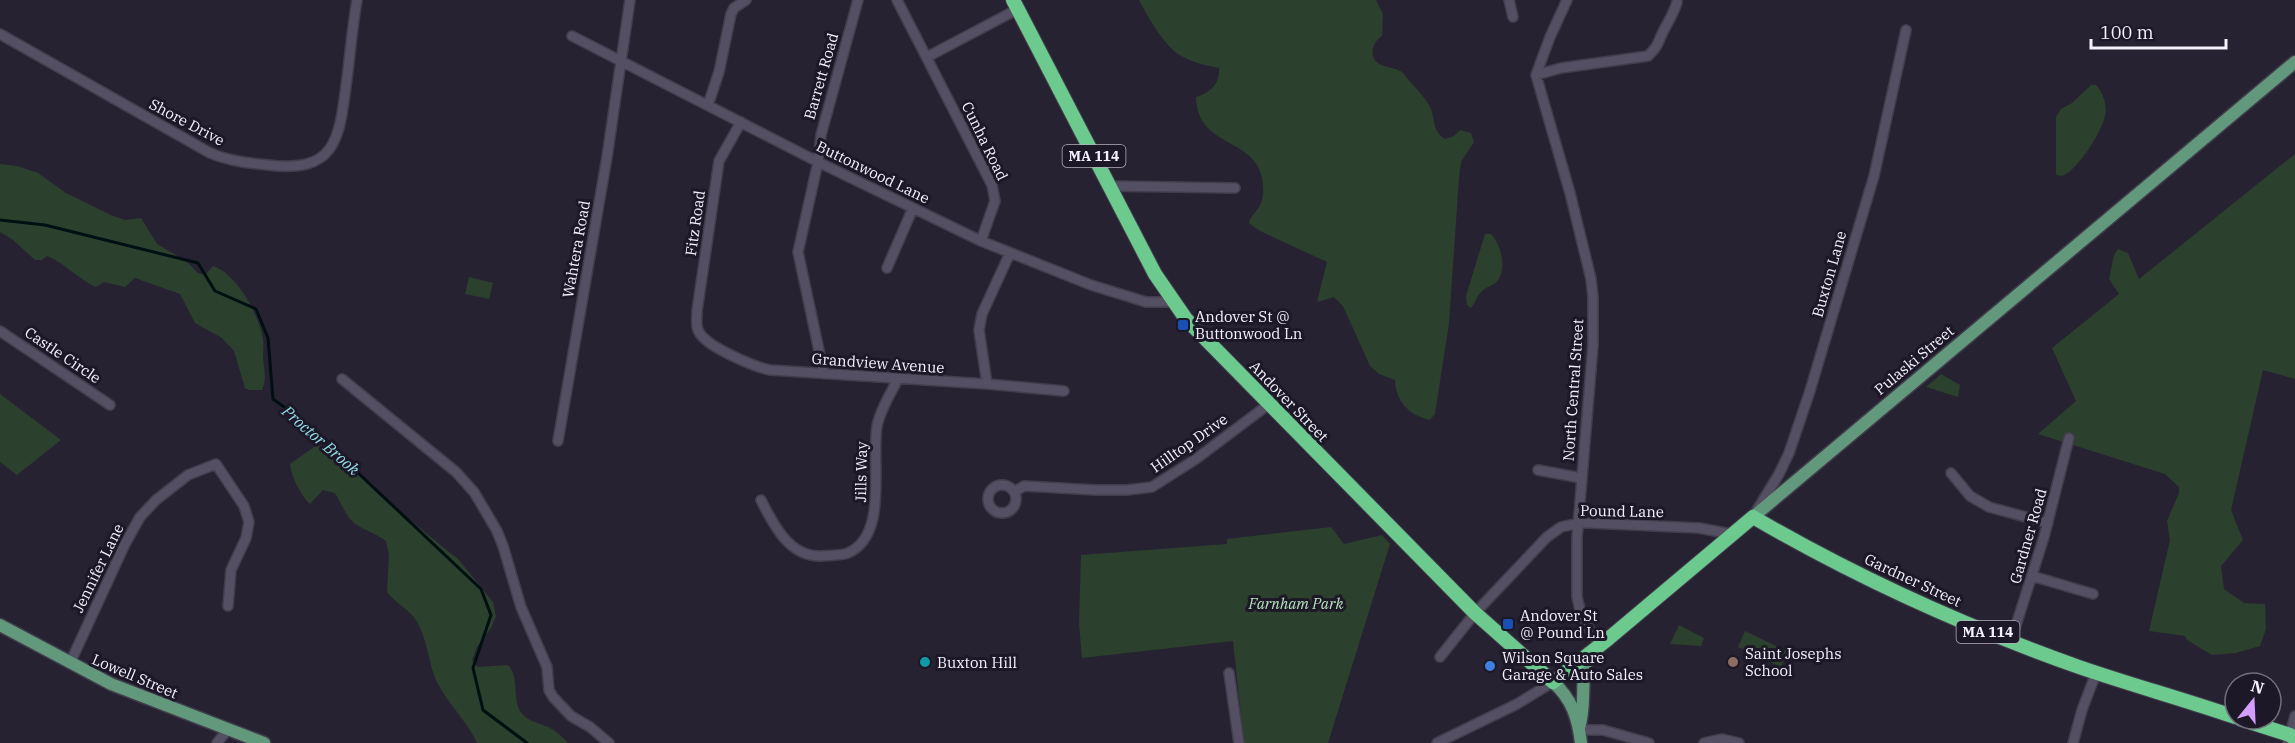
<svg xmlns="http://www.w3.org/2000/svg" width="2295" height="743" font-family="'IBM Plex Serif',serif">
	<rect width="100%" height="100%" fill="#262232"/>
	<path fill="#2c402e" d="M1139,0h237l7,14 -1,22c-6,4 -11,11 -9,20 4,14 24,9 31,18 7,10 20,21 26,33 6,12 1,23 15,32l9,-3 6,-6 11,3 3,9 -13,20 -2,16 -10,145 -14,91 -5,6c-21,-5 -34,-18 -35,-40l-16,-6 -9,-8 -27,-60 -9,-9 -17,5 10,-40 -67,-31 -11,-8c2,-10 12,-12 14,-28 5,-62 -66,-41 -67,-98 14,-4 24,-13 23,-29 -15,-3 -33,-7 -45,-17 -14,-13 -26,-34 -35,-51z
		M2091,85h5c8,9 11,20 9,31 -4,17 -27,54 -43,60l-6,-1v-58l5,-8 11,-6z
		M2295,154v225l-32,-9 -32,140 12,30 -22,26 3,23 20,14 21,1 1,25 -6,17 -24,7 -24,2 -25,-15 -2,-4 -36,-5 21,-91 -3,-19 12,-28v-6l-14,-13 -127,-40 38,-33 -24,-53 67,-54 -10,-15 5,-24 4,-6 10,4 11,26z
		M0,164l17,2 21,7 28,20 47,23 12,4 16,-2 16,26 29,17 12,12 7,2 8,-9c24,8 46,49 50,73 1,6 0,12 0,19 1,12 4,21 -1,32h-13l-4,-2 -11,-37 -12,-13 -27,-15 -15,-29 -45,-16 -10,9 -21,-5 -8,5c-18,-8 -31,-24 -49,-31l-5,4h-7l-22,-20 -13,-8z
		M1485,234h6c10,11 16,33 7,46 -3,5 -12,7 -16,11 -5,5 -7,12 -11,17l-4,-3 -1,-9z
		M469,277l24,6 -4,16 -24,-5z
		M1941,374l19,11 -2,12 -32,-10z
		M0,394l61,46 -44,35 -17,-13z
		M325,445l10,3 43,46 81,66 34,42 3,14 -5,12 -14,19 -5,13 6,7 30,-2c11,11 5,30 11,44 5,12 21,14 31,19 7,3 13,10 18,15h-91c-10,-22 -28,-38 -39,-59 -11,-21 -10,-52 -27,-70 -8,-8 -16,-12 -24,-22l2,-37 -3,-14c-9,-7 -20,-10 -29,-16 -11,-7 -15,-21 -22,-32l-12,-3 -13,14c-9,-8 -19,-28 -20,-40l24,-17z
		M1331,527l13,17 38,-9 8,9 -62,199h-84l-11,-102 -151,17 -3,-34 2,-69 146,-11v-5z
		M1679,625l25,13 -3,8 -31,-2z
		M1745,631l43,21 -7,15 -43,-20z"/>
	<g fill="none" stroke-linecap="round" stroke-linejoin="round">
		<path stroke="#000f11" stroke-width="3" d="M0,220l45,5 153,38 17,28 41,18 12,29 5,61 29,21 179,169 10,26 -18,53 10,42 44,33"/>
		<g stroke="#413e4c" stroke-width="12">
			<path id="minor" d="M897,0l95,185 3,16 -14,40
				M1509,0l4,17
				M1567,0l-17,37 -14,38 34,118 21,86 2,18v48l-16,193v59l5,21 18,27
				M0,34l210,119c19,8 38,10 58,12 66,8 71,-23 78,-79 4,-28 6,-58 11,-86
				M572,36l246,126 163,79 110,44 55,17h27
				M927,57l91,-48
				M1536,75l25,-7 87,-12c13,-13 9,-14 17,-28 5,-10 9,-15 12,-26
				M708,105l11,-33 12,-58 3,-6 12,-8
				M741,122l-22,39 -22,150c0,9 -2,17 4,24 10,13 53,32 69,35l217,14 77,7
				M1110,186l125,2
				M887,268l26,-60
				M0,331l110,74
				M824,374l-26,-122 20,-90 3,-27 37,-135
				M342,379l114,93 18,20 23,39 6,15 18,61 26,60 2,23 4,7 18,19 19,11 19,16
				M987,384l-8,-54 3,-16 28,-61
				M558,441l49,-284 23,-157
				M1538,470l43,8
				M1951,473l19,23 19,11 59,16
				M988 499a14 14 0 1 1 28 0a14 14 0 1 1-28 0Z
				M1014,492l10,-6 72,4h31l25,-3 44,-28 73,-55
				M761,500c12,24 28,57 60,56 8,-1 19,0 27,-3 41,-18 23,-90 29,-127 3,-16 14,-33 21,-47
				M1757,510l22,-36 10,-21 20,-59 65,-218 32,-146
				M2032,576l61,18
				M2011,641l33,-104 25,-99
				M1440,657l35,-44 72,-76 14,-10 18,-4h10l110,5 32,6
				M70,663l55,-119 15,-27 16,-17 32,-25 28,-11 28,42 5,16 -3,16 -15,32 -3,36
				M1229,673l10,70
				M1579,730h24l46,13
				M217,743l12,-15
				M1437,743l80,-39 36,-22
				M1704,743l18,-4 17,4
				M2073,743l9,-33 14,-37
				M2288,743l7,-27"/>
		</g>
		<g stroke="#413e4c" stroke-width="15">
			<path id="major" d="M1753,517l542,-455
				M0,625l111,59 153,59
				M1553,682c19,17 25,36 28,61
				M1579,728c8,-25 0,-50 10,-75"/>
		</g>
		<g stroke="#413e4c" stroke-width="16">
			<path id="highway" d="M1013,0l142,274 31,45 289,294 78,69 55,-43 145,-122c103,60 213,110 326,150 52,18 104,32 156,50
				M2240,719l50,16 5,4"/>
		</g>
		<use href="#minor" stroke="#544f62" stroke-width="9"/>
		<use href="#major" stroke="#62997c" stroke-width="12"/>
		<use href="#highway" stroke="#6cca8e" stroke-width="14"/>
	</g>
	<g fill="#1a4fb4" stroke="#1d1828" stroke-width="2">
		<rect x="1177" y="319" width="12" height="12" rx="3"/>
		<rect x="1502" y="618" width="12" height="12" rx="3"/>
	</g>
	<circle fill="#0f9aa8" stroke="#1d1828" stroke-width="2" cx="925" cy="662" r="6"/>
	<circle fill="#8d6e63" stroke="#1d1828" stroke-width="2" cx="1733" cy="662" r="6"/>
	<circle fill="#3f7fe0" stroke="#1d1828" stroke-width="2" cx="1490" cy="666" r="6"/>
	<g text-anchor="middle" dominant-baseline="central" stroke-width="6" stroke-linejoin="round" paint-order="stroke">
		<g fill="#1d1828" stroke="#b4b0bd" stroke-width="1.5">
			<rect x="1062.5" y="145" width="63" height="22" rx="4.5"/>
			<rect x="1956.5" y="621" width="63" height="22" rx="4.5"/>
		</g>
		<g font-size="14" font-weight="bold" fill="#f4f1fd">
			<text x="1094" y="156">MA 114</text>
			<text x="1988" y="632">MA 114</text>
		</g>
		<g font-size="15" fill="#f4f1fd" stroke="#1d1828">
			<text transform="translate(821 76) rotate(-74)">Barrett Road</text>
			<text transform="translate(187 122) rotate(28)">Shore Drive</text>
			<text transform="translate(985 141) rotate(64)">Cunha Road</text>
			<text transform="translate(873 172) rotate(26)">Buttonwood Lane</text>
			<text transform="translate(695 223) rotate(-82)">Fitz Road</text>
			<text transform="translate(576 249) rotate(-80)">Wahtera Road</text>
			<text transform="translate(1829 274) rotate(-74)">Buxton Lane</text>
			<text transform="translate(63 355) rotate(34)">Castle Circle</text>
			<text transform="translate(1914 360) rotate(-40)">Pulaski Street</text>
			<text transform="translate(878 363) rotate(4)">Grandview Avenue</text>
			<text transform="translate(1573 390) rotate(-86)">North Central Street</text>
			<text transform="translate(1289 401) rotate(46)">Andover Street</text>
			<text transform="translate(1189 443) rotate(-35)">Hilltop Drive</text>
			<text transform="translate(861 472) rotate(-89)">Jills Way</text>
			<text transform="translate(1622 511) rotate(1)">Pound Lane</text>
			<text transform="translate(2028 536) rotate(-74)">Gardner Road</text>
			<text transform="translate(98 568) rotate(-64)">Jennifer Lane</text>
			<text transform="translate(1913 580) rotate(25)">Gardner Street</text>
			<text transform="translate(135 676) rotate(23)">Lowell Street</text>
		</g>
		<g font-size="15" fill="#f4f1fd" stroke="#1d1828" text-anchor="start">
			<text x="1195" y="316">Andover St @<tspan x="1195" dy="17">Buttonwood Ln</tspan></text>
			<text x="1520" y="615">Andover St<tspan x="1520" dy="17">@ Pound Ln</tspan></text>
			<text x="1745" y="653">Saint Josephs<tspan x="1745" dy="17">School</tspan></text>
			<text x="1502" y="657">Wilson Square<tspan x="1502" dy="17">Garage &amp; Auto Sales</tspan></text>
			<text x="937" y="662">Buxton Hill</text>
		</g>
		<g font-size="15" font-style="italic" fill="#b3e3b8" stroke="#1d1828">
			<text x="1296" y="603">Farnham Park</text>
		</g>
		<g font-size="16" font-style="italic" fill="#92dfe7" stroke="#1d1828">
			<text transform="translate(321 440) rotate(41)">Proctor Brook</text>
		</g>
	</g>
	<g transform="translate(2253 701) rotate(18)"><circle r="28" fill="#1d1828" stroke="#736f7d" stroke-width="1.5"/>
	<path d="M0-4.5L10 22L0 15L-10 22Z" fill="#d49cfc"/>
	<text y="-9" font-size="16" font-weight="bold" text-anchor="middle" fill="#f4f1fd">N</text>
	</g>
	<path d="M2091 39v9h135v-9" fill="none" stroke="#f4f1fd" stroke-width="3"/>
	<text x="2100" y="39" font-size="18" fill="#f4f1fd" stroke="#1d1828" stroke-width="4.5" paint-order="stroke">100 m</text>
</svg>
